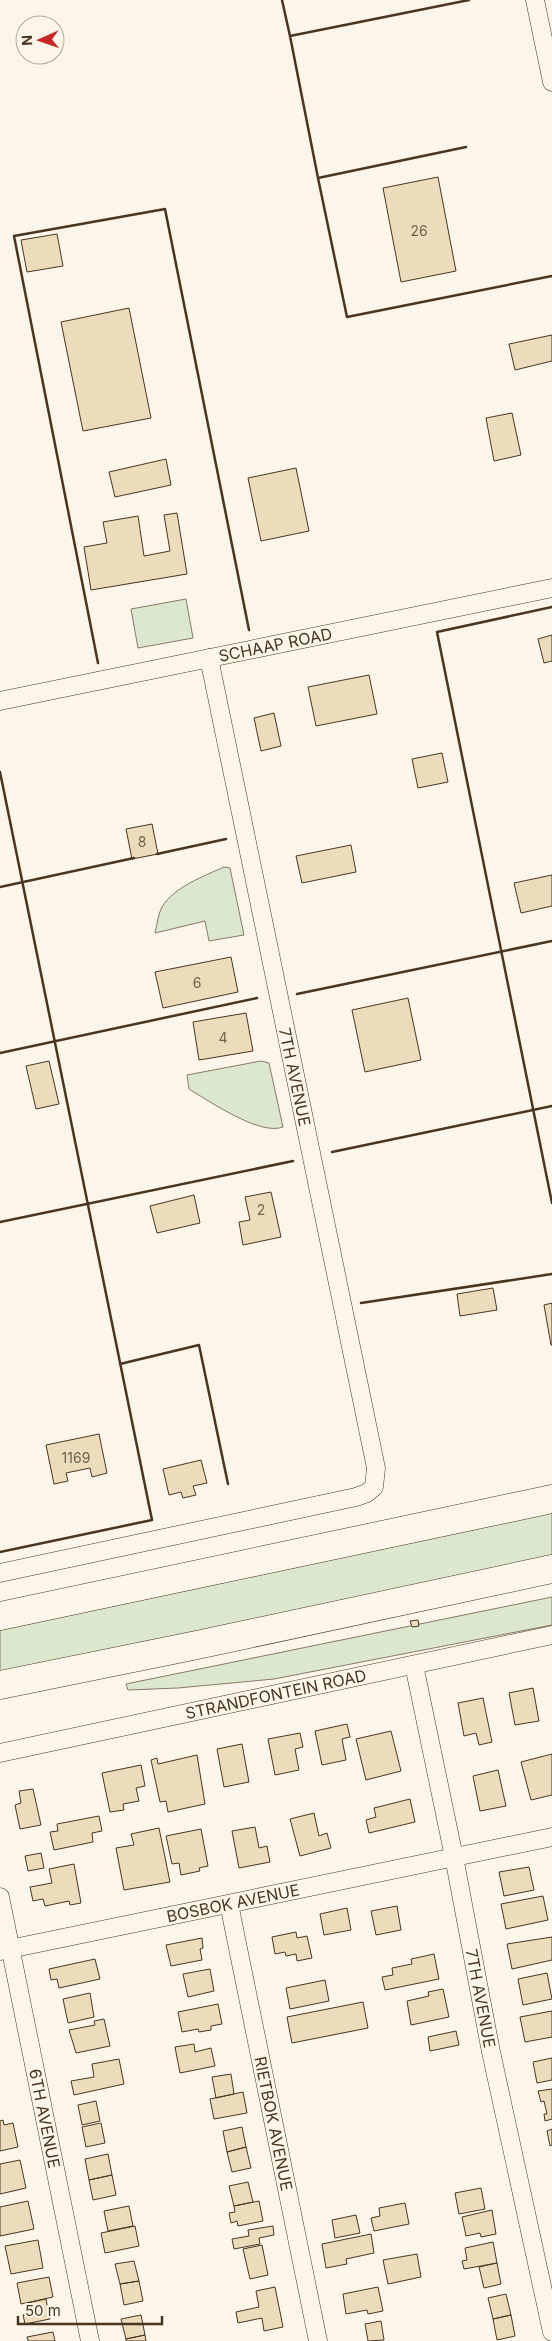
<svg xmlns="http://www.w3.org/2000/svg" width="552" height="2341" font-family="Inter,sans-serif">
	<rect width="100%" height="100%" fill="#fbf6e9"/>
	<path fill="#dce7d0" stroke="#887966" d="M186,599l7,39 -55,10 -7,-39z
		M224,867l6,1 14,67 -35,6 -4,-20 -50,12c2,-8 3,-19 7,-26 12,-20 42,-31 62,-40z
		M261,1061l8,2 14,64c-23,9 -74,-26 -94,-38l-2,-14z
		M552,1513v44l-552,115v-42z
		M552,1597v28l-278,54 -96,9 -50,2 -2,-6z"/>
	<path fill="#ecdcbc" stroke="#4a3520" d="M438,177l18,94 -55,11 -18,-94z
		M57,234l6,32 -36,6 -6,-32z
		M129,308l22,110 -68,13 -22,-109z
		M552,335v26l-37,9 -6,-26z
		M512,413l9,42 -27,6 -8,-43z
		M166,459l5,26 -56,12 -6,-25z
		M296,468l13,63 -48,10 -13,-63z
		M177,513l10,61 -96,16 -7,-43 23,-4 -4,-21 35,-6 6,40 26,-5 -6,-36z
		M552,635v26l-8,2 -6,-24z
		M369,675l8,39 -61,12 -8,-39z
		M274,713l7,33 -20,5 -7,-33z
		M442,753l6,29 -30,6 -6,-29z
		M152,824l6,30 -26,5 -6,-30z
		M351,845l5,27 -54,11 -6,-27z
		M552,875v31l-31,7 -7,-30z
		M231,957l7,35 -75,16 -8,-36z
		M408,998l13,62 -56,12 -13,-62z
		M246,1013l7,38 -54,9 -6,-38z
		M49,1061l10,43 -23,5 -10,-43z
		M271,1192l10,45 -38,8 -4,-23 11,-2 -5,-23z
		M194,1195l6,28 -43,10 -7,-27z
		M493,1288l4,22 -37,6 -3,-22z
		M552,1303v42h-1l-7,-40z
		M99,1434l8,39 -15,4 -2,-9 -24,5 2,8 -14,3 -8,-39z
		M201,1460l6,23 -14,3 3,9 -13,3 -2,-6 -12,3 -6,-26z
		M418,1620l1,6 -7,1 -2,-6z
		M533,1688l6,33 -24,4 -6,-32z
		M483,1698l9,44 -13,3 -3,-12 -12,3 -6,-33z
		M347,1724l3,13 -8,2 4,21 -24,5 -7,-34z
		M391,1731l10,40 -35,9 -10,-41z
		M300,1733l3,14 -8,2 4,21 -24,5 -7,-36z
		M242,1744l7,38 -25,5 -7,-38z
		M552,1754v41l-21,5 -10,-38z
		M197,1755l8,49 -37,8 -2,-11 -6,1 -9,-42 6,-2 1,6z
		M141,1765l4,21 -9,2 3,13 -16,3 1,6 -14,2 -8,-39z
		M498,1770l8,36 -26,5 -7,-35z
		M33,1789l8,36 -21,4 -5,-24 6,-2 -2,-12z
		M410,1799l5,23 -46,11 -3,-13 10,-3 -2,-9z
		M314,1813l5,23 8,-3 4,15 -31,8 -10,-37z
		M99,1816l3,15 -10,2 1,9 -39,8 -4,-18 8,-1 -1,-7z
		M255,1827l4,21 8,-2 3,16 -31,6 -7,-37z
		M159,1828l11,54 -46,8 -8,-42 18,-3 -3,-11z
		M201,1829l7,37 -9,2 1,3 -19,4 -2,-12 -7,1 -6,-28z
		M41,1853l3,15 -16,3 -3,-15z
		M74,1864l7,39 -11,2 -1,-4 -24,5 -2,-7 -10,2 -3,-14 22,-4 -3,-14z
		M529,1867l5,23 -30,6 -5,-24z
		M543,1896l5,24 -42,9 -5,-25z
		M397,1906l4,24 -25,5 -5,-24z
		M347,1908l4,22 -27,5 -4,-21z
		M296,1932l1,6 10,-2 5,22 -15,3 -1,-7 -10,2 -1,-4 -10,2 -3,-17z
		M552,1937v23l-40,9 -5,-25z
		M202,1938l1,10 -3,1 2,11 -31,6 -5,-21z
		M434,1954l5,25 -54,11 -3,-13 11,-2 -1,-7 20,-4 -1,-5z
		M95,1959l5,20 -41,9 -2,-9 -6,1 -2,-11z
		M210,1969l4,22 -26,6 -5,-23z
		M547,1973l5,26 -29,6 -5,-26z
		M325,1980l4,21 -39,8 -4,-21z
		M443,1989l6,28 -38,8 -4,-24 22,-5 -1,-4z
		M90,1993l4,24 -26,6 -5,-24z
		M363,2002l5,26 -76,15 -5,-26z
		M218,2004l4,20 -11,2v4l-12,2 -1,-3 -16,3 -4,-20z
		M552,2011v26l-27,5 -5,-25z
		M104,2019l6,27 -34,7 -7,-23 26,-5 -1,-4z
		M456,2031l3,14 -29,6 -2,-14z
		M194,2044l1,8 16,-4 4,18 -35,7 -5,-26z
		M552,2058v22l-15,3 -4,-21z
		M119,2059l5,25 -50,11 -3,-14 23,-4 -2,-13z
		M231,2074l3,20 -18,4 -4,-21z
		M552,2089v30l-7,2 -1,-7h3l-3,-13 -3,1 -3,-11z
		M243,2092l4,21 -33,6 -4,-20z
		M96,2101l4,20 -18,4 -4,-20z
		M3,2120l1,5 9,-2 5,24 -18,4v-30z
		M101,2123l4,20 -19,4 -4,-20z
		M242,2127l4,20 -19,5 -4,-21z
		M552,2129v16l-2,1 -3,-15z
		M246,2147l5,21 -19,4 -5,-20z
		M108,2154l4,21 -23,5 -4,-21z
		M20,2160l6,28 -26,6v-30z
		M112,2175l4,20 -23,5 -4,-20z
		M248,2182l5,20 -19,4 -5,-20z
		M481,2188l4,21 -26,5 -4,-21z
		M28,2201l6,28 -34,7v-29z
		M259,2201l4,20 -25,5 -1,-5 -6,2 -2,-10 6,-1 -1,-6z
		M405,2203l4,21 -35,7 -3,-13 9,-2 -1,-8z
		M129,2206l4,20 -25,5 -4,-20z
		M492,2210l4,24 -15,3 -1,-4 -14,3 -4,-19z
		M356,2215l4,18 -25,5 -3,-18z
		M135,2226l4,20 -34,7 -4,-20z
		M273,2226l1,9 -15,3 1,6 -26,5 -2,-10 17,-3 -1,-6z
		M371,2234l3,19 -28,6 1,5 -21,4 -4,-24z
		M38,2240l5,28 -32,6 -6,-28z
		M493,2242l4,21 -33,6 -2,-8 5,-1 -2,-12z
		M262,2245l6,30 -18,4 -7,-30z
		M417,2254l4,23 -33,7 -5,-24z
		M134,2261l5,20 -19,3 -5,-20z
		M497,2263l4,21 -17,4 -5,-21z
		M49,2277l4,20 -32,7 -4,-21z
		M139,2281l4,20 -19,4 -4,-21z
		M275,2287l8,40 -19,4 -2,-13 -24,5 -2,-11 23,-5 -3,-16z
		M378,2287l5,24 -15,3 -1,-4 -21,4 -3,-20z
		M506,2294l5,21 -18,4 -5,-21z
		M46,2299l4,20 -25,5 -2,-9 6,-1 -2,-11z
		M141,2315l4,20 -19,4 -5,-20z
		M511,2315l4,21 -18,4 -4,-21z
		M381,2321l3,19 -16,1 -3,-17z
		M53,2332l2,9h-27l-1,-4z
		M145,2335l1,6h-20v-2z"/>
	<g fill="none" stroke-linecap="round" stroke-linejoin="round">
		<g stroke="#4a3520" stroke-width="19">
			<g id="minor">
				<path d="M535,0l17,82"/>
				<path id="s1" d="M0,701l552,-113"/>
				<path d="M0,1573l356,-76 11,-4 7,-6 2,-19 -167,-810"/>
				<path id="s2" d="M414,1665l40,192 37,195 61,280"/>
				<path id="s3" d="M0,1753l552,-118"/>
				<path id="s4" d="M0,1897l90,444"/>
				<path id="s5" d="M229,1904l89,437"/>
				<path id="s6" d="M0,1951l552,-114"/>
			</g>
		</g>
		<g stroke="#4a3520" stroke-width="29">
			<path id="primary" d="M0,1616l552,-117
				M0,1685l197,-40 355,-76"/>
		</g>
		<use href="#minor" stroke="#fbf6e9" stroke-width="18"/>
		<use href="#primary" stroke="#fbf6e9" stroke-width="28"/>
		<path stroke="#4a3520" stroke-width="2.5" d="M282,0l8,36
			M466,147l-148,31 29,139 205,-41
			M318,178l-28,-142 179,-36
			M552,607l-115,25 115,571
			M98,663l-84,-427 151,-27 84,421
			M0,772l152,748 -152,32
			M157,854l69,-15
			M0,887l134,-29
			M297,994l255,-53
			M0,1053l257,-55
			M332,1152l220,-46
			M0,1222l293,-61
			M361,1303l191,-29
			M120,1364l79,-19 29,139"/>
	</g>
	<g text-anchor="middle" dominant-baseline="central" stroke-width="4" stroke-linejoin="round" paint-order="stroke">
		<g font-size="14" fill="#725f47">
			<text x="419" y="230">26</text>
			<text x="142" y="841">8</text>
			<text x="197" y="982">6</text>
			<text x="223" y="1037">4</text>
			<text x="261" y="1209">2</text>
			<text x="76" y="1457">1169</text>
		</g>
		<g font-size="16" fill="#4a3520" stroke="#fbf6e9">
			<text stroke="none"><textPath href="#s1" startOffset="281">SCHAAP ROAD</textPath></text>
			<text transform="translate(295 1077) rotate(78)">7TH AVENUE</text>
			<text stroke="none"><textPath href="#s3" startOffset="282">STRANDFONTEIN ROAD</textPath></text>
			<text stroke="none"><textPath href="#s6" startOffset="238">BOSBOK AVENUE</textPath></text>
			<text stroke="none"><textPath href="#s2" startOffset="340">7TH AVENUE</textPath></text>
			<text stroke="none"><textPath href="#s4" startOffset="226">6TH AVENUE</textPath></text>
			<text stroke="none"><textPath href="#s5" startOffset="224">RIETBOK AVENUE</textPath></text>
		</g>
	</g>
	<g transform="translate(40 40) rotate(268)"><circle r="24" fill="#fbf6e9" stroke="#b4a999"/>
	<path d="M0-4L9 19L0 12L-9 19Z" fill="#c62828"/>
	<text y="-8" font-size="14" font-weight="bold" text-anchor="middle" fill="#4a3520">N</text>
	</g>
	<path d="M18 2316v8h144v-8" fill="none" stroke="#4a3520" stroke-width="2.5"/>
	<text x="25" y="2316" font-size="15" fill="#4a3520" stroke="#fbf6e9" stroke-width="4" paint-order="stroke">50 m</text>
</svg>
